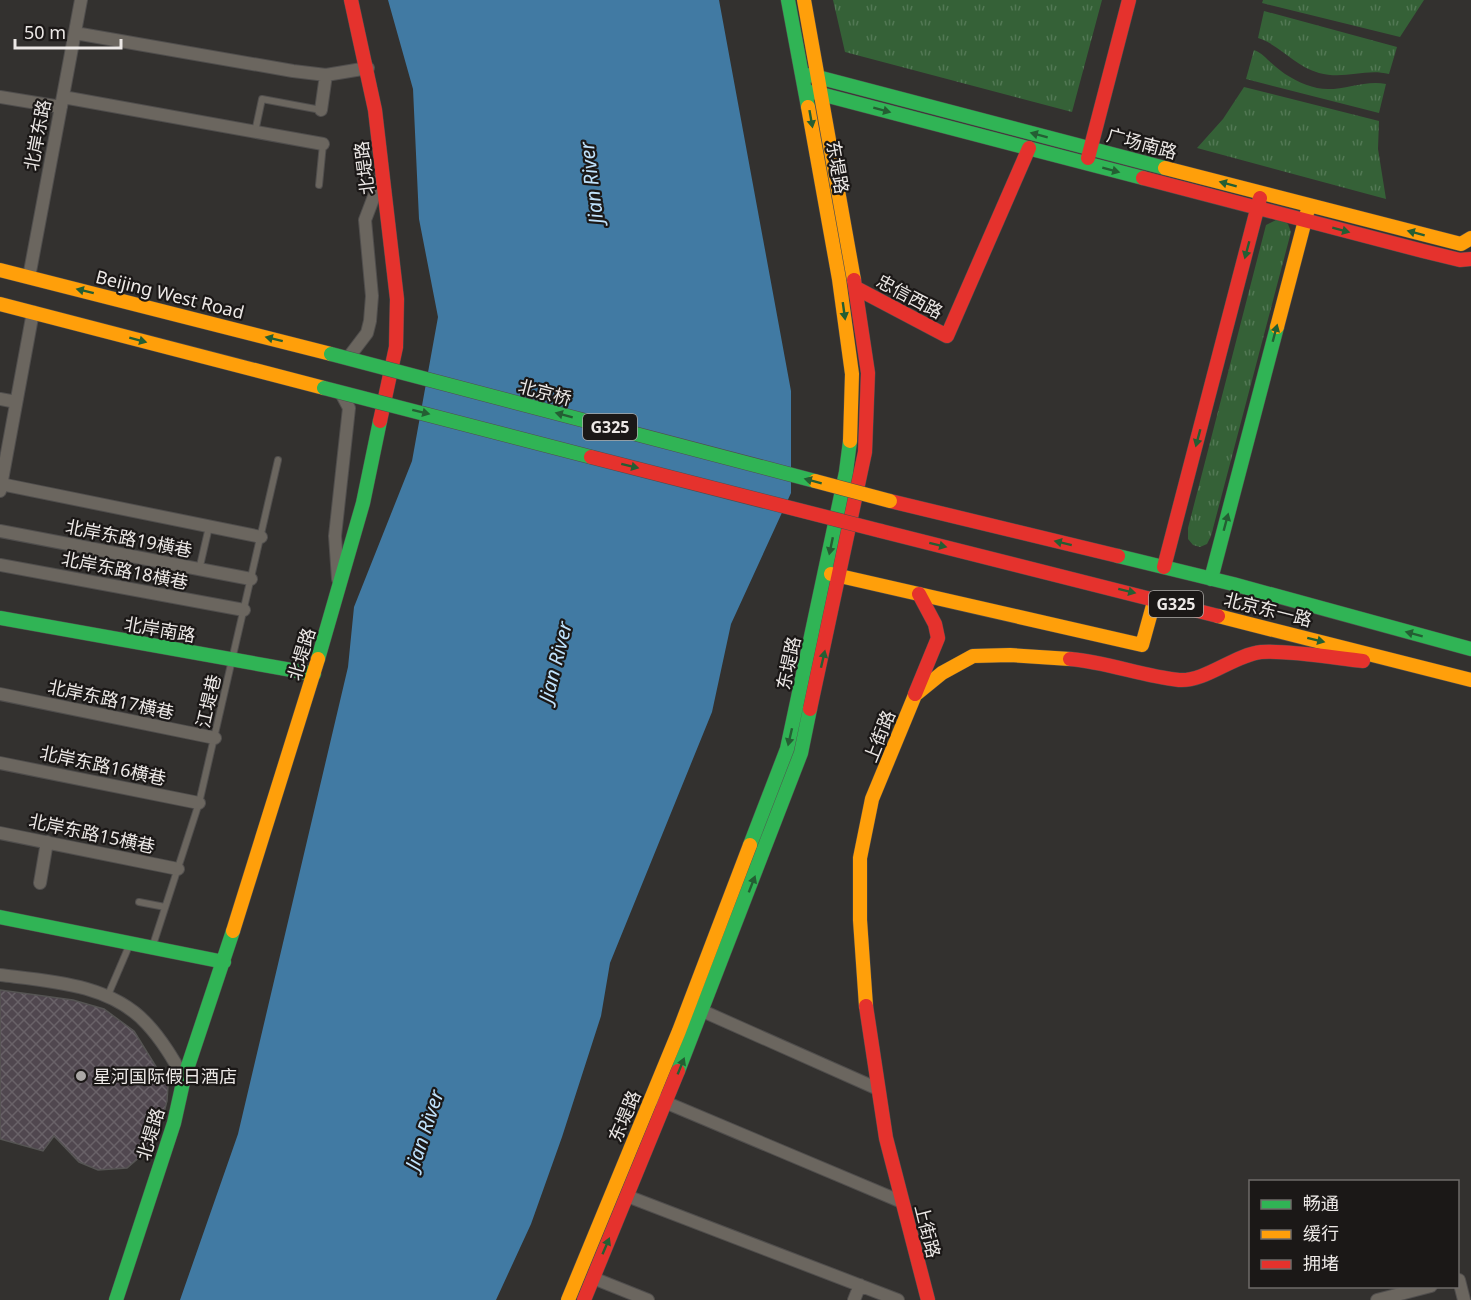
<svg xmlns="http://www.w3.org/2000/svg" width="1471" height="1300" font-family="'Noto Sans','Noto Sans SC',sans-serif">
	<defs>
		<pattern id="grass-tufts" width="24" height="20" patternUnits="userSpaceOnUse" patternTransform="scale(1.5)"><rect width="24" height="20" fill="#356137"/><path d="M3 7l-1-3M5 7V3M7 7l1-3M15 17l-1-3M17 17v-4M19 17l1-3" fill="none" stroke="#527854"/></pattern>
		<pattern id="building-cross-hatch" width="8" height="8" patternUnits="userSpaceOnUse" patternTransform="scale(1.5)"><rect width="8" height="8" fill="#50474f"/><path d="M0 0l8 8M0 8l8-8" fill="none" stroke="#696268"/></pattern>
	</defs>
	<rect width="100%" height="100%" fill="#33312f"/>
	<path fill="url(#grass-tufts)" d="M833,0h269l-30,112 -227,-60z
		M1263,0h161l-24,37 -138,-34z
		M1264,11l133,36 -8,27c-24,-6 -44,6 -70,-1 -24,-7 -39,-28 -61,-35z
		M1254,50c10,4 13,10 22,17 10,9 27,18 41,21 23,5 47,-9 69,-4l-7,29 -133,-34z
		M1244,87l135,34 -1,28 8,50 -189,-51 26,-29z
		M1280,218l8,6 3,8 -80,304 -4,8 -7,3 -7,-2 -5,-6v-11l78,-303z"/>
	<path fill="#417aa3" d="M388,0h331l72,391v102l-60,131 -19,88 -102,251 -9,53 -39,121 -31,87 -35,76h-316l58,-166 110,-467 6,-60 58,-146 26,-144 -19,-98 -6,-130z"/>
	<path fill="url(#building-cross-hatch)" stroke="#555453" stroke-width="1.5" d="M0,990l73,10 31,9 30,22 34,55 -1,15 -9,34 -8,13 -23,20 -29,2 -19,-8 -25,-26 -11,15 -43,-12z"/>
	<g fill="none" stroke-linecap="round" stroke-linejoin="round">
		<g stroke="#504e4d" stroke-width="8">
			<path id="lane" d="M255,132l7,-33 59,11
				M319,185l4,-41
				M199,570l10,-43
				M139,902l26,5
				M153,945l46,-142 79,-343
				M108,995l21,-49"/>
		</g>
		<g stroke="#504e4d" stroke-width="14">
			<path id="street" d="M75,33l218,38 33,4
				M0,97l61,10
				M63,97l260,47
				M321,110l5,-35 42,-7
				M29,277l52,-277
				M348,358l19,-25 3,-12 2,-25 -7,-76 16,-42
				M0,399l16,3
				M1,484l260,53
				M0,491l33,-179
				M0,531l251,48
				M0,565l244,45
				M338,579l-3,-43 14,-128 -8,-15
				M0,694l215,44
				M0,763l199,40
				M0,833l178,36
				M40,883l7,-41
				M0,975c50,6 111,9 147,49 15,16 26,35 37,54
				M698,1009l180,80
				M660,1100l242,102
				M627,1196l271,104
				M593,1278l55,22
				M1459,1280l5,20
				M854,1300l6,-15
				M1377,1300l54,-14"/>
		</g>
		<g stroke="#504e4d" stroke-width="15">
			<path id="fast" d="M788,0l20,107
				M810,75l355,93
				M813,92l330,86
				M1118,556l115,28 238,65
				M1211,579l66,-252
				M0,618l314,56
				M318,659l45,-156 17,-82
				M750,845l37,-96 59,-277 4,-31
				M0,917l224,45
				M678,1071l123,-318 9,-44
				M116,1300l58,-177 10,-45 49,-147"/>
		</g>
		<g stroke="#504e4d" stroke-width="15">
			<path id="slow" d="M804,0l50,280
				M808,107l31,172 13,95 -2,67
				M1165,168l296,76 10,-6
				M0,270l331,84
				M0,304l324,84
				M1277,327l31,-118
				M831,574l311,71 13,-47
				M1218,616l253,64
				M233,931l85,-272
				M866,1006l-6,-86v-62l12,-59 43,-104 27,-22 31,-17 37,-1 60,4
				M568,1300l111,-269 71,-186"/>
		</g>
		<g stroke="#504e4d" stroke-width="15">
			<path id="jam" d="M351,0l24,110 22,189 -1,48 -16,74
				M1088,158l41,-158
				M1143,178l280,73 37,9 11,-1
				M856,288l91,48 82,-188
				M890,501l228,55
				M881,531l337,85
				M1164,567l96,-369
				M1070,659c37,3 72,17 109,21 26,2 55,-25 82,-28 27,-2 74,6 102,9
				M915,694l23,-56 -3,-14 -16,-30
				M810,709l55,-257 3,-79 -14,-93
				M866,1006l20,132 42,162
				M584,1300l94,-229"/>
		</g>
		<use href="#lane" stroke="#6b665f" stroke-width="6"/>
		<use href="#street" stroke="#6b665f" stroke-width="12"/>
		<use href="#fast" stroke="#30b455" stroke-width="14"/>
		<use href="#slow" stroke="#ff9f0a" stroke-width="14"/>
		<use href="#jam" stroke="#e5322d" stroke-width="14"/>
		<g stroke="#504e4d" stroke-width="15" stroke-linecap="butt">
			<path id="fast-bridge" d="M331,354l484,127
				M324,388l267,69"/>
		</g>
		<g stroke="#504e4d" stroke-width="15" stroke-linecap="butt">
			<path id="slow-bridge" d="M815,481l75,20"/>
		</g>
		<g stroke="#504e4d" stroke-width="15" stroke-linecap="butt">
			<path id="jam-bridge" d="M591,457l290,74"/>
		</g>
		<use href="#fast-bridge" stroke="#30b455" stroke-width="14"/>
		<use href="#slow-bridge" stroke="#ff9f0a" stroke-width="14"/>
		<use href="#jam-bridge" stroke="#e5322d" stroke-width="14"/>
	</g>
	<defs><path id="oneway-solid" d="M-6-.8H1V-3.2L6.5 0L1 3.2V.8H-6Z" transform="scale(1.5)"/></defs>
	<g fill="#245e33">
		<use href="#oneway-solid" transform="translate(882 110) rotate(15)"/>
		<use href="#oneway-solid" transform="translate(811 119) rotate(80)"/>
		<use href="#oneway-solid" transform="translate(1039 135) rotate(-165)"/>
		<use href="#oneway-solid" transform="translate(1111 170) rotate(15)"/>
		<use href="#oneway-solid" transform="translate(1228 184) rotate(-165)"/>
		<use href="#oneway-solid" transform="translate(1341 230) rotate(15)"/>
		<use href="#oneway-solid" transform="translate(1416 233) rotate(-165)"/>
		<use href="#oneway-solid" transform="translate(1247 250) rotate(105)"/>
		<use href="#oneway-solid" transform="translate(85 291) rotate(-166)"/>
		<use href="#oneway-solid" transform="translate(844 311) rotate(82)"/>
		<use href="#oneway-solid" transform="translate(1275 333) rotate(-75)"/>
		<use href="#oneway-solid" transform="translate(274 339) rotate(-166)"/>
		<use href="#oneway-solid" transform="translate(138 340) rotate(15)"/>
		<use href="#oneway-solid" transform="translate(421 412) rotate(14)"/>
		<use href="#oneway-solid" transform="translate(564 415) rotate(-165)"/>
		<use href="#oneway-solid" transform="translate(1198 438) rotate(105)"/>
		<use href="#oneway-solid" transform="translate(630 466) rotate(14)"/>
		<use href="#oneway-solid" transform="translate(813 481) rotate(-165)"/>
		<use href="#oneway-solid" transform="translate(1226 522) rotate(-75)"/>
		<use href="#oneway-solid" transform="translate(1063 543) rotate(-166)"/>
		<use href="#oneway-solid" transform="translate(938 545) rotate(14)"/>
		<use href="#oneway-solid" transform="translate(831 546) rotate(102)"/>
		<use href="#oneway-solid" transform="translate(1127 591) rotate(14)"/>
		<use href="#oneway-solid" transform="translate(1414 634) rotate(-165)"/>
		<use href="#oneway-solid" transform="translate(1316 640) rotate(14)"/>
		<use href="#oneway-solid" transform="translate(823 659) rotate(-77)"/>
		<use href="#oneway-solid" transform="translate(790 737) rotate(103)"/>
		<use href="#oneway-solid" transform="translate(752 884) rotate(-69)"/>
		<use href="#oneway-solid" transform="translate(681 1066) rotate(-68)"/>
		<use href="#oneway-solid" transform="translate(606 1246) rotate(-67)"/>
	</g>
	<circle fill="#aba8a6" stroke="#1b1817" stroke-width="2" cx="81" cy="1076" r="6"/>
	<g text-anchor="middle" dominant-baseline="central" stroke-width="4.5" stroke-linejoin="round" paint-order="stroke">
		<g fill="#1b1817" stroke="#adaaa8" stroke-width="1.5">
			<rect x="583" y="414" width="54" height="26" rx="4.5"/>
			<rect x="1149" y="591" width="54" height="26" rx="4.5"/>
		</g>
		<g font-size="16" font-weight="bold" fill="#ece8e6">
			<text x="610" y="427">G325</text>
			<text x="1176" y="604">G325</text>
		</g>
		<g font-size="18" fill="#ece8e6" stroke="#1b1817">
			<text transform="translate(37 135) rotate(-79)">北岸东路</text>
			<text transform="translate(1142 143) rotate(15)">广场南路</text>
			<text transform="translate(838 167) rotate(80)">东堤路</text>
			<text transform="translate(364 168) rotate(-97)">北堤路</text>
			<text transform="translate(170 294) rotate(14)">Beijing West Road</text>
			<text transform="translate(910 296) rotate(28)">忠信西路</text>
			<text transform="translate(545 392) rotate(15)">北京桥</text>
			<text transform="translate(129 538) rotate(11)">北岸东路19横巷</text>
			<text transform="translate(125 570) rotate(11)">北岸东路18横巷</text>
			<text transform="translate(1268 609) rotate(14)">北京东一路</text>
			<text transform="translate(160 629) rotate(10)">北岸南路</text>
			<text transform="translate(301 654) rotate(-73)">北堤路</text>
			<text transform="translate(788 663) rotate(-78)">东堤路</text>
			<text transform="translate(111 699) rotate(12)">北岸东路17横巷</text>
			<text transform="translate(208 701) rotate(-77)">江堤巷</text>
			<text transform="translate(879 736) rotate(-68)">上街路</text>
			<text transform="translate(103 765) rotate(12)">北岸东路16横巷</text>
			<text transform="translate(92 833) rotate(12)">北岸东路15横巷</text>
			<text transform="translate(624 1116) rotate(-67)">东堤路</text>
			<text transform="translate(150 1134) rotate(-73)">北堤路</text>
			<text transform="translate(928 1231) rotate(76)">上街路</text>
		</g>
		<g font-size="18" fill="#ece8e6" stroke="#1b1817" text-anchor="start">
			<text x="93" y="1076">星河国际假日酒店</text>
		</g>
		<g font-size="20" font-style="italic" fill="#c1e3fd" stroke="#1b1817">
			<text transform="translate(591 183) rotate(-97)">Jian River</text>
			<text transform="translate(555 662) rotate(-76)">Jian River</text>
			<text transform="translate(424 1130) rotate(-72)">Jian River</text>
		</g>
	</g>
	<rect x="1249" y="1180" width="210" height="108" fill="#1b1817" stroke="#6f6b6a" stroke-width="1.5"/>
	<rect x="1261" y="1200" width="30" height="9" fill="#30b455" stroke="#6f6b6a" stroke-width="1.5"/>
	<text x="1303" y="1210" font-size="18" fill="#ece8e6">畅通</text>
	<rect x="1261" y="1230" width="30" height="9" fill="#ff9f0a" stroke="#6f6b6a" stroke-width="1.5"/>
	<text x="1303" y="1240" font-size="18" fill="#ece8e6">缓行</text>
	<rect x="1261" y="1260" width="30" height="9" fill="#e5322d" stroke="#6f6b6a" stroke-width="1.5"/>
	<text x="1303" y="1270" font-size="18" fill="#ece8e6">拥堵</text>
	<path d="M15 39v9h106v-9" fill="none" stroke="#ece8e6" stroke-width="3"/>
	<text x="24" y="39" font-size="18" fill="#ece8e6" stroke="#1b1817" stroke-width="4.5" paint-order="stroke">50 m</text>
</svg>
